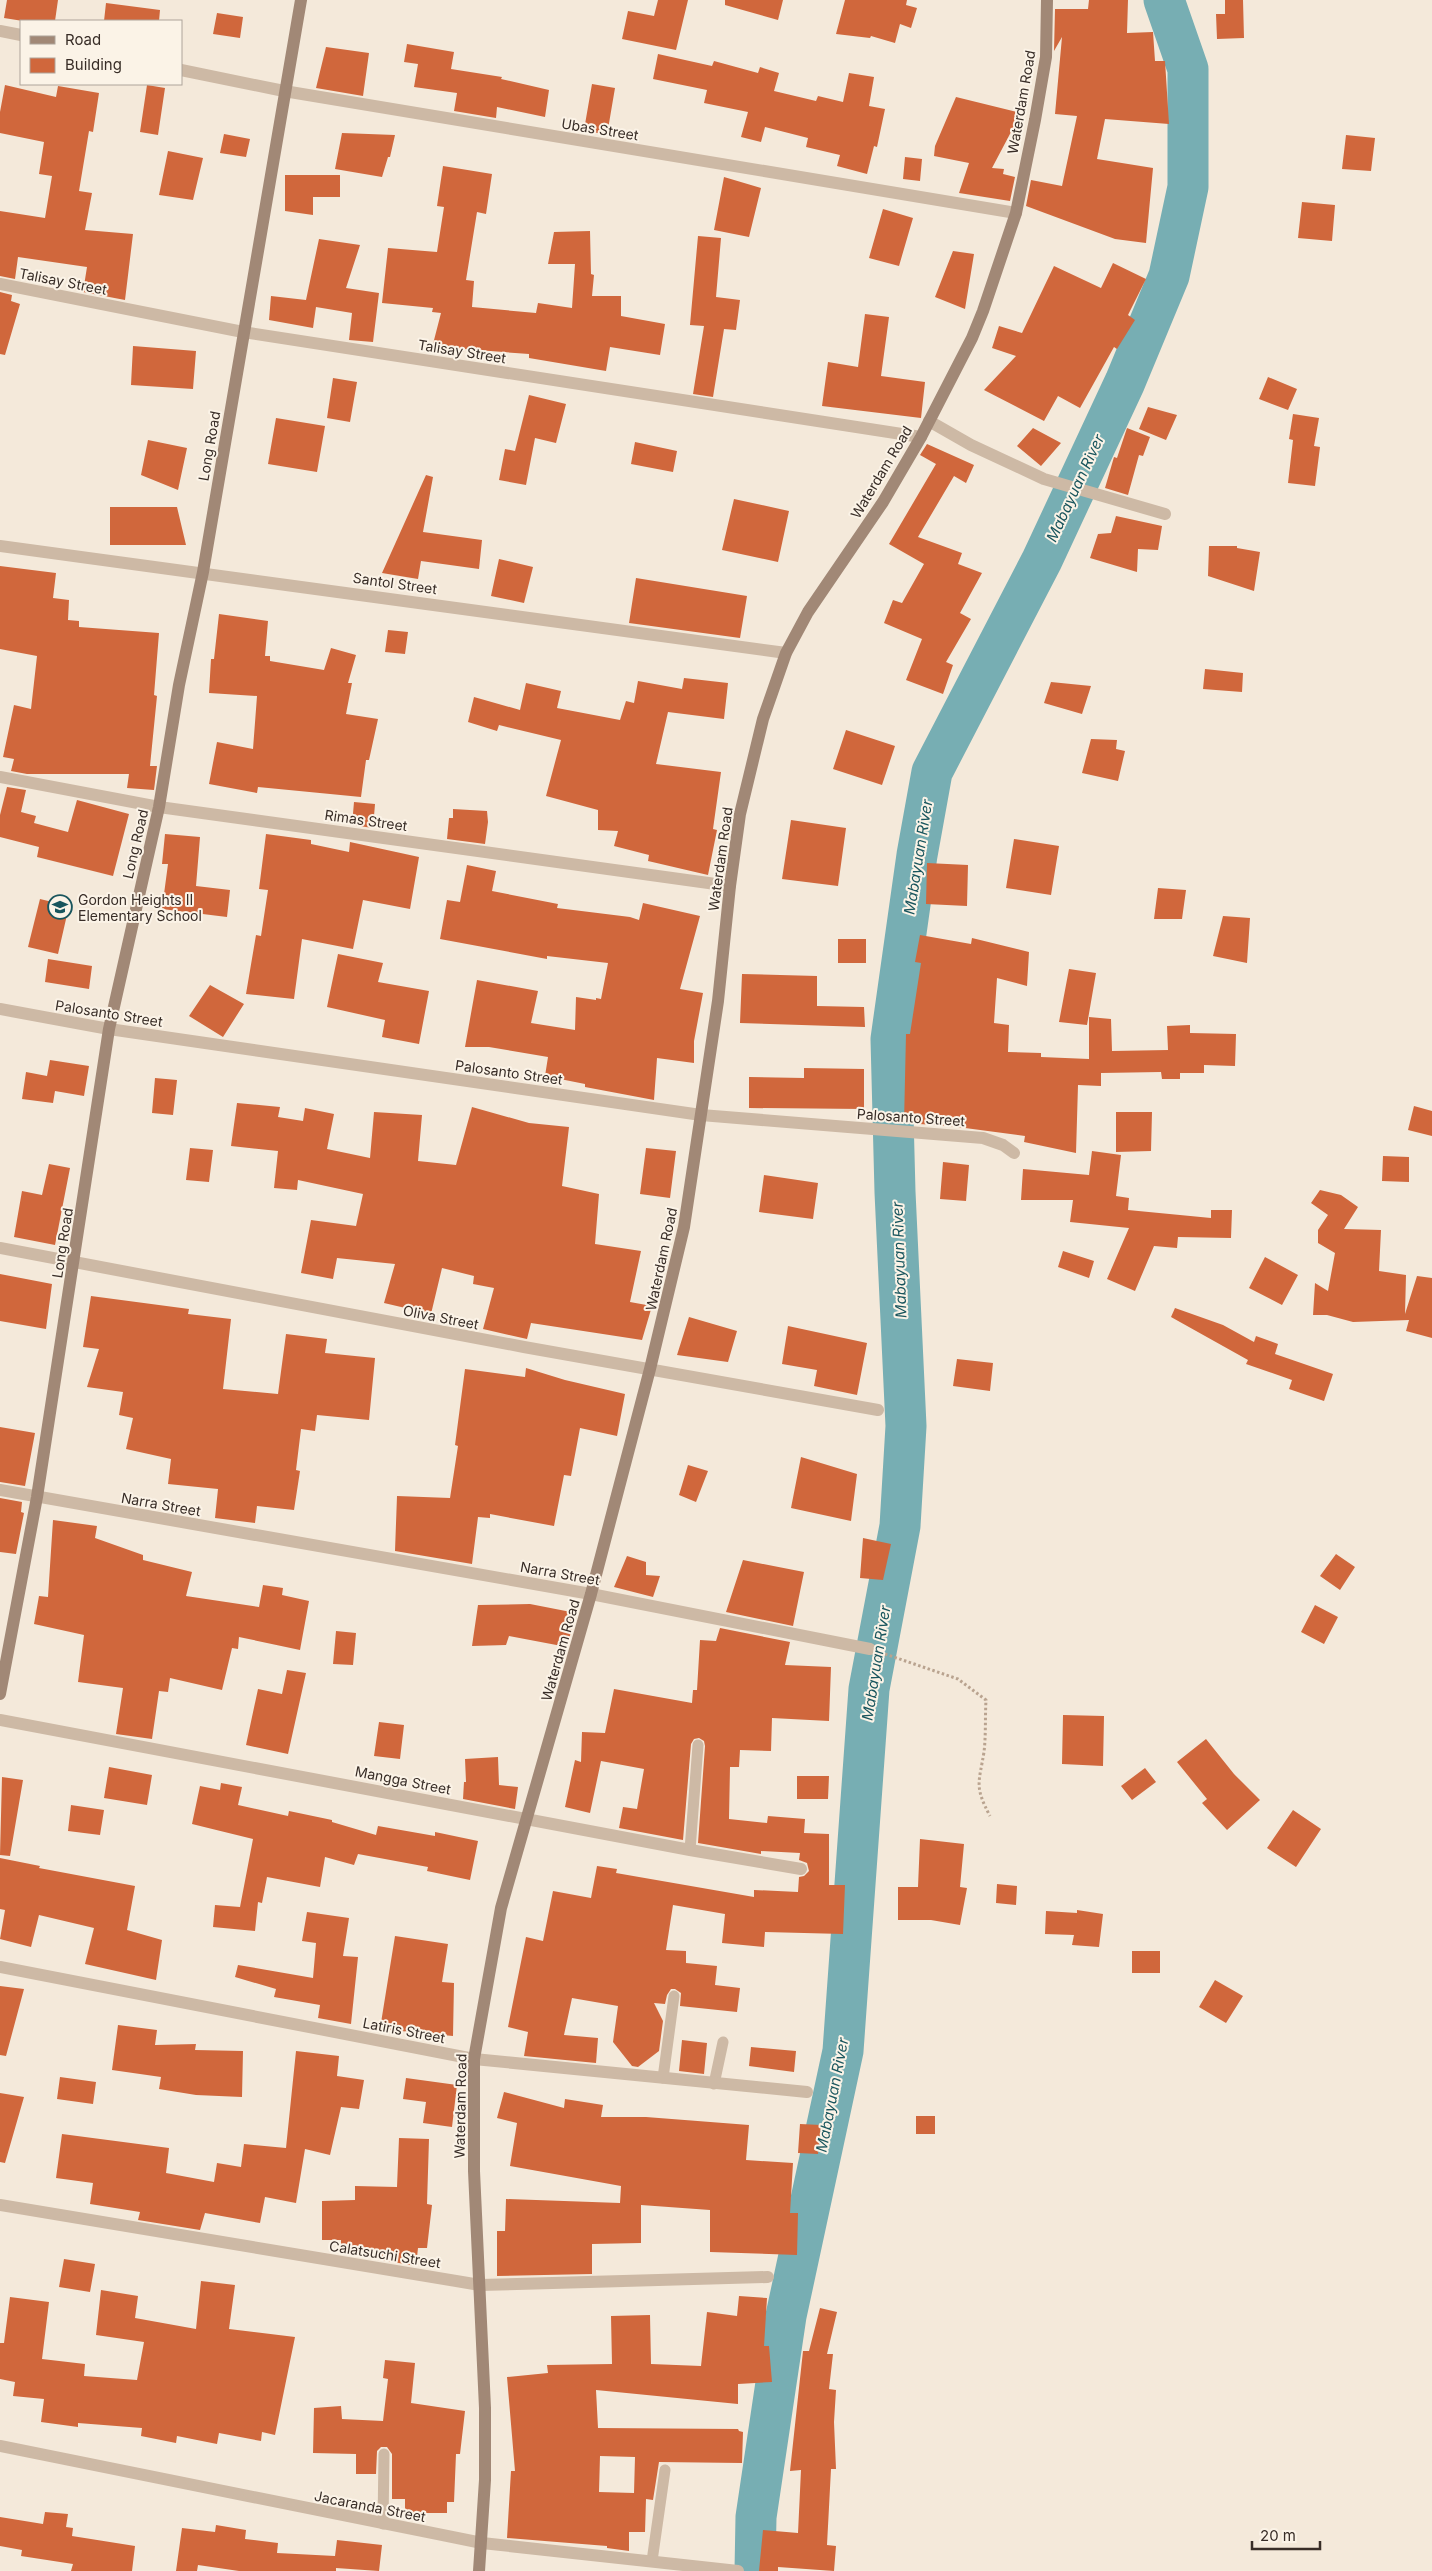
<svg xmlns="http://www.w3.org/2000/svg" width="1432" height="2571" font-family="Inter,sans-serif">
	<rect width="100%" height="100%" fill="#f4e9da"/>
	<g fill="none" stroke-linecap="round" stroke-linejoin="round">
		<path stroke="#77aeb3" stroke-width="41" d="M755,2571l1,-54 30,-201 57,-265 26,-362 31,-163 6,-100 -11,-234 -4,-153 26,-184 15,-83 110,-212 83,-178 44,-106 19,-89v-118l-24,-69"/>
	</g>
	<path fill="#d0673c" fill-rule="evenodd" d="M7,0h51l-3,21h-32l-19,-3z
		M658,0h30l-12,50 -54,-11 6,-28 26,5z
		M725,0h58l-5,20 -53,-15z
		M845,0h62l-1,5 11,3 -6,20 -11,-4 -5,19 -24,-7 -1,2 -34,-4z
		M1089,0h39l-1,33 26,-1 2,29h10l4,63 -64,-5 -8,40 56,9 -7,75 -31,-4 -89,-33 5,-26 31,6 15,-70 -22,-2 7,-77 -8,14 1,-42h33z
		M1225,0h18l1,38 -27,1 -1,-25h9z
		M106,3l54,7 -1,11h-55z
		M217,13l26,4 -3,21 -27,-4z
		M407,44l47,8 -3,17 51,8 -1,2 48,11 -4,27 -48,-10 -1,11 -42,-7 3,-18 -43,-6 4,-23 -14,-2z
		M326,47l43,6 -6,43 -47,-8z
		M658,54l54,12 2,-5 44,12 2,-6 19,6 -5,18 42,10 2,-5 25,6 6,-29 25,4 -5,29 16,3 -8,38 -3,-1 -7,28 -30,-8 3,-11 -34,-8 2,-9 -43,-11 -4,15 -20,-5 7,-25 -44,-9 3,-13 -54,-11z
		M592,84l23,4 -8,47 -23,-5z
		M5,85l51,12 2,-11 41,7 -6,39 -4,-1 -10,60 13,2 -7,37 48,4 -8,66 -42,-8 4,-25 -69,-10 -3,22 -15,-3v-65l45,7 7,-42 -13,-2 5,-32 -44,-9v-21z
		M147,85l18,3 -7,47 -18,-3z
		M956,97l65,16 -29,55 12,1 -1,5 12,3 -5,24 -51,-8 10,-30 -35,-7 1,-10z
		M342,133l53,2 -5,22h-2l-6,20 -47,-8z
		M224,134l26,5 -4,18 -26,-4z
		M1346,135l29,3 -4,33 -29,-2z
		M168,151l35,7 -10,42 -34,-5z
		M905,157l17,2 -2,22 -17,-2z
		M443,166l49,8 -6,40 -9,-2 -11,68 8,1 -2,26 64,6 2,-10 34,5 3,-44h-27l6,-32 36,-1 1,43 3,1 -2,21h29v20l44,8 -5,31 -50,-8 -4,24 -77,-13v-4l-65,-5v3l-31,-8 8,-31 -9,-1 1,-4 -51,-5 6,-55 49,4 7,-45 -7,-1z
		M285,175h55v22h-27v18l-28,-4z
		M724,177l37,11 -12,49 -35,-7z
		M1302,202l33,3 -3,36 -34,-3z
		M883,209l30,9 -14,48 -30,-8z
		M698,236l23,2 -5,59 24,3 -4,30 -12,-1 -11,68 -20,-3 11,-68 -14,-1z
		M319,239l41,6 -14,43 33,5 -6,49 -24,-2 3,-27 -36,-6 -3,21 -44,-8 2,-24 35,4z
		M953,251l21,3 -9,55 -30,-12z
		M1113,263l33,16 -18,36 7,5 -18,29 -3,-2 -34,61 -22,-12 -14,25 -60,-31 32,-34 -24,-8 7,-22 23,7 32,-67 47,22z
		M0,292l12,3 -1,6 9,3 -15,51 -5,-1z
		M865,314l24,3 -8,59 44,6 -4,36 -99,-12 6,-44 30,5z
		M133,346l63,5 -3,38 -62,-4z
		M1268,377l29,12 -9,21 -29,-11z
		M333,378l24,4 -7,40 -23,-4z
		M529,395l37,9 -10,39 -21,-5 -9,47 -27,-5 6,-31 10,2z
		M1148,407l29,8 -11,25 -27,-11z
		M1293,414l26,4 -5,28 6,1 -5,39 -27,-3 5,-43 -4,-1z
		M276,418l49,8 -8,46 -49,-8z
		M1033,428l28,15 -20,23 -24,-20z
		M1127,428l23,9 -7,19 -4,-1 -11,40 -23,-7 9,-31 3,1z
		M148,440l39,8 -9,42 -37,-15z
		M635,442l42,9 -4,21 -42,-8z
		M927,444l47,21 -8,18 -12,-7 -36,61 44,16 -4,11 24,9 -22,40 11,6 -25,43 7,3 -10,29 -37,-14 16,-41 -38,-16 9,-23 9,3 22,-39 -35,-20 47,-80 -16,-9z
		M426,475l7,2 -10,55 59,8 -3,29 -58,-8 -3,18 -36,-6z
		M734,499l55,12 -11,51 -56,-12z
		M110,507h67l9,38h-76z
		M1116,516l46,10 -4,24 -20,-1 -1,23 -47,-14 8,-24 13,-1z
		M1209,546h28v2l23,4 -6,39 -46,-15z
		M499,559l34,8 -9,36 -33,-7z
		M0,566l56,7 -3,25 16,2 -1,20 11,1v6l80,6 -5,62 3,1 -7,70h7l-3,24 -27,-2 2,-14h-102l-16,-3 3,-12 -11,-2 11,-52 17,4 6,-53 -37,-7z
		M636,578l111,18 -7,42 -111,-15z
		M219,614l49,7 -3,35h5v5l54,9 7,-22 25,7 -8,28h4l-6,31 32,5 -9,41h-3l-5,37 -103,-10 -1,6 -48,-9 8,-42 36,7 4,-53 -48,-3 2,-34h3z
		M388,630l20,2 -3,22 -20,-2z
		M1205,669l38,4 -1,19 -39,-3z
		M684,678l44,5 -4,36 -56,-7 -12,52 65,8 -8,57 4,1 -9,45 -60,-14 1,-6 -35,-9 4,-15 -20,-1v-20l-52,-14 15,-56 -62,-15 -2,6 -29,-9 6,-25 46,13 6,-27 35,8 -4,17 63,12 6,-19 8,2 4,-22 44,8z
		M1051,682l40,4 -9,28 -38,-11z
		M846,730l49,16 -13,39 -49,-16z
		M1091,739l26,1 -1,9 9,2 -7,30 -36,-8z
		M7,787l19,3 -5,22 15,4 -2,7 34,9 9,-32 52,14 -16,62 -76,-19 2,-10 -39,-10v-22z
		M354,802l21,2 -2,24 -21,-3z
		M453,809l34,2 1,11 -3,22 -38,-5 2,-21h4z
		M791,820l55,8 -8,58 -56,-7z
		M165,834l35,3 -4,49 34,4 -3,27 -65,-8 6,-45h-6z
		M266,834l45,6v4l38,8 1,-10 69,15 -9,52 -47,-9 -10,49 -51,-10 -8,60 -48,-5 10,-59 5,1 7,-46 -9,-1z
		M1014,839l45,7 -8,49 -45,-7z
		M927,863l41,2 -1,41 -41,-2z
		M467,865l29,6 -4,20 66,13 -1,4 73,9 9,3 4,-17 57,13 -20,73 23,4 -9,48v22l-37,-5 -3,42 -69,-13v-3l-40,-8 3,-19 -59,-10h-24l12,-67 61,11 -7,32 44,7 1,-33 20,3v-2l5,1 7,-36 -61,-7v3l-107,-20 7,-39 13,2z
		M1158,888l28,2 -4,29h-28z
		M40,899l29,7 -11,48 -30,-7z
		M1223,916l27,2 -3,45 -34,-7z
		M920,935l51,9 1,-6 57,14 -2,34 -30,-8 -3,45 15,2 -1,27 33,1v4l48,2v-42l22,2 1,32 56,-1 -1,-24 23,-1v8l46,1 -1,32 -31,-1v8h-24v6h-18l-1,-7 -60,1v13l-23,-1 -2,68 -52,-11 1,-6 -75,-10 -46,-3 2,-89h4l11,-71 -6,-1z
		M838,939h28v24h-28z
		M338,954l45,9 -5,19 51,9 -10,53 -37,-7 3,-17 -58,-13z
		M48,959l44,7 -3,23 -44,-7z
		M1069,969l27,4 -9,52 -28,-3z
		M742,974l75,2v30l47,1 1,20 -125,-4z
		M210,985l34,19 -21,33 -34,-21z
		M50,1060l39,6 -5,30 -29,-5 -2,12 -31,-4 4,-27 21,4z
		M804,1068l60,1v40l-115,-1v-31l55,1z
		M155,1078l22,2 -4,35 -21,-2z
		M237,1103l43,4 -2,10 25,4 2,-13 29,6 -7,35 43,9 4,-46 48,3 -4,46 38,4 16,-58 57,16 40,4 -7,59 37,8 -4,50 46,7 -11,51 22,4 -10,34 -111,-17 -4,16 -44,-10 11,-41 -21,-4 1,-8 -32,-8 -11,46 -47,-11 11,-39 -58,-6 -4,21 -32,-6 10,-53 45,6 7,-32 -65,-14 -1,10 -23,-2 4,-37 -47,-5z
		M1414,1106l18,5v25l-24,-6z
		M1116,1112h36l-1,39 -35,1z
		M190,1148l23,2 -4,32 -23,-2z
		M646,1148l30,3 -6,47 -30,-4z
		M1092,1151l29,4 -5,41 13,2 -1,12 83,8v-8h21l-1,28 -53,-1 -1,11 -23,-2 -19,45 -28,-12 22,-51 -59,-6 3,-22h-52l2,-31 66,6z
		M1383,1156l26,1v25l-27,-1z
		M943,1162l26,3 -3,36 -26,-2z
		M49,1164l21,4 -15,77 -41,-8 8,-46 20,4z
		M764,1175l54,8 -5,36 -54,-7z
		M1320,1190l21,5 17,12 -14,22 37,1 -2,41 27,4 -1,39 12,-38 15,2v60l-26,-7 3,-11 -56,2 -26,-7h-14l2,-32 13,8 7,-38 -17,-10v-13l10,-15 -17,-12z
		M1063,1251l31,10 -5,17 -31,-11z
		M1265,1257l33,18 -16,30 -33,-17z
		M0,1274l52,10 -6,45 -46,-8z
		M91,1296l98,13 -1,5 43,5 -8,70 55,5 8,-60 41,5 -2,14 50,5 -6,62 -52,-5 -2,16 -14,-2 -5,41 4,1 -6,39 -37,-4 -2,17 -40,-5 3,-29 -50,-5 3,-25 -45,-10 7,-31 -14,-3 4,-23 -36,-5 12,-38 -16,-2z
		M1175,1308l48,17 31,17 2,-6 22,8 -3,10 58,20 -9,27 -35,-12 3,-9 -46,-16 2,-4 -77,-43z
		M689,1317l48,14 -9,31 -51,-7z
		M788,1326l79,17 -10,52 -43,-9 3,-16 -35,-6z
		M957,1359l36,4 -3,28 -37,-5z
		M526,1368l39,12 60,14 -8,42 -37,-8 -9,48 -7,-1 -10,51 -64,-12v4l-12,-1 -6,47 -77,-13 2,-55 53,2 8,-52 -3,-1 10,-76 60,8z
		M0,1427l35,6 -10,53 -25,-4z
		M801,1457l56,17 -6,47 -60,-13z
		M688,1465l20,6 -12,31 -17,-7z
		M0,1498l22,4 -1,10 3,1 -8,41 -16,-2z
		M53,1520l44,6 -2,12 48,17v5l49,12 -6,24 73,11 4,-22 20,3 -1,7 27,6 -9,49 -61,-13 -1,12 -6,-1 -10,42 -52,-12 -2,14 -9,-1 -7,48 -36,-5 7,-46 -45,-6 6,-47 -50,-11 5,-28 9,1z
		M863,1538l28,6 -8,36 -23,-2z
		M1336,1554l19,13 -15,23 -20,-14z
		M627,1556l19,6v13l14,1 -7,21 -39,-10z
		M743,1560l61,12 -11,54 -67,-14z
		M530,1604l46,9 -9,34 -58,-11 -3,9 -34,1 6,-41z
		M1315,1605l23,12 -14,27 -23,-12z
		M720,1628l70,14 -5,23 46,2 -2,54 -57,-3 -1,33 -31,-1 -1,17h-9l-1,52 38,4 1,-7 37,3 -1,14 25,1v51h16l-2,49 -78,-2 -1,15 -42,-4 3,-29 -52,-9 -7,45 20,1v12l31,3 -2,19 25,3 -3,24 -57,-6 1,-13 -6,-4h-4l-4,6 -2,9 -11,-1 9,18 -4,30 -21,16 -6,-1 -19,-24 5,-36 -46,-8 -8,37 34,3 -2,25 -72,-7 4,-24 -20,-5 18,-90 17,4 10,-50 38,7 6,-32 20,3 -1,4 138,24v-7l44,2 1,-15 5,-1 5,-5 -2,-8 -8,-3 1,-7 -39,-2v3l-63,-11 7,-97 -1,-5 -5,-3 -5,1 -3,5 -8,96 -64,-12 4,-21 14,2 7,-40 -43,-8 -11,52 -25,-6 10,-47 6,2 1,-30 23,1 9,-44 78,14 1,-13h4l3,-50 16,1z
		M336,1631l20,2 -3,32 -20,-1z
		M287,1670l19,3 -18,81 -42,-9 12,-56 24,5z
		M1063,1715l41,1 -1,50 -41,-2z
		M379,1722l25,3 -4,34 -26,-3z
		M1206,1739l28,35 26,26 -33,30 -25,-27 5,-4 -30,-37z
		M498,1757l1,28 19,2 -3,22 -52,-10 1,-17h2l-1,-23z
		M109,1767l43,8 -5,30 -43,-7z
		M1145,1768l11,14 -24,18 -11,-14z
		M797,1776h32l-1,23h-31z
		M2,1777l21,3 -13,76 -10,-1z
		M221,1783l21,4 -4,18 50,11 1,-5 43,9v2l44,13 2,-9 57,10v-4l43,9 -8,39 -43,-9 1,-4 -70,-13 -4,11 -29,-8 -5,30 -53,-10 -5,26 -4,-1 -3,29 -42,-4 2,-22 25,2 13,-68 -61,-15 8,-38 20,4z
		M71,1805l33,5 -4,25 -32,-4z
		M1293,1810l28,19 -25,38 -29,-19z
		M920,1839l44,5 -4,43 7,1 -7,37 -29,-5h-33v-33h20z
		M0,1858l40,8 -1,2 96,18 -8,44 35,10 -6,40 -71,-16 9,-36 -55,-13 -8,32 -31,-8 5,-29 -5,-1z
		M997,1884l20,2 -1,19 -20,-2z
		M1077,1910l26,4 -4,33 -27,-2 2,-10 -29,-1 1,-23 31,2z
		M307,1912l42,6 -6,38 15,1 -7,67 -33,-6 2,-13 -46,-8 2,-8 -41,-12 3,-12 75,13 3,-35 -14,-2z
		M395,1936l53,8 -6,38 12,1 -1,53 -73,-7z
		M1132,1951h28v22h-28z
		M1215,1980l28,16 -17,27 -27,-16z
		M0,1986l24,3 -18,67 -6,-1z
		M118,2025l39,5 -2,15 41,-1 -1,6 48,1 -1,46 -46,-2 -37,-6 2,-12 -49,-7z
		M682,2040l25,3 -3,31 -25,-3z
		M751,2047l45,4 -2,21 -45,-6z
		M296,2051l43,5 -2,20 27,4 -5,29 -18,-2 -11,48 -25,-6 -9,54 -31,-6 -5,26 -55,-10 -5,17 -62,-10 2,-8 -50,-8 3,-21 -37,-5 6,-44 107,14 -3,25 48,9 3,-19 24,4 3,-23 42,4z
		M60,2077l36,5 -3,22 -36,-5z
		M406,2078l51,7 -5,42 -29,-4 3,-21 -23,-3z
		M504,2092l60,16 1,-9 38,6 -2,12h45l103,8 -3,35 47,3 -3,50h8l-1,42 -87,-3v-42l-69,-5v38l-49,1v30l-95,2v-45h8l1,-32 114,4 1,-17 -111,-20 7,-43 -20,-5z
		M0,2093l24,4 -19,66 -5,-1z
		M916,2116h19v18h-19z
		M800,2124l21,1 -3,29 -20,-1z
		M399,2138l30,1 -2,65 5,1 -5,43h-9l-2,18 -34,-6v-4l-41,-2v-14h-19v-39l33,-1v-14l42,1z
		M64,2259l31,5 -5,28 -31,-5z
		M201,2281l34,4 -6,44 66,8 -20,98 -13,-3 -1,9 -42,-8 -2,11 -40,-8 -1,7 -35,-7 1,-8 -64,-5v4l-37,-5 3,-23 -31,-3 2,-14 -15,-3v-36h4l6,-46 39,5 -7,57 43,5 -1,12 53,4 7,-38 -48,-7 5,-45 37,6 -3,22 61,11z
		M739,2296l28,2 -3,48h5l3,36 -34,2v20l-142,-14 2,38 140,1 1,2 4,1 -1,31 -83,-1 -6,38 -7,-1 -1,33h-16v19l-22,-3v-2l-100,-8 4,-67h4l-8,-94 41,-4 -1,-8 65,-1 -1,-48 39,-1 1,49 50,2 6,-54 30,4zM600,2456l35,1 -1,36 -35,-1z
		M820,2308l17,4 -10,42h6l-4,35 7,1 -2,32 2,47h-5l-4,76 9,1 -2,25 -56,-4v4h-19l4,-41 35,3 3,-63 -11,1 13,-120h6z
		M385,2360l30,3 -4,40 54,8 -5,43h-4l-2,48h-7v11h-42v-14h-13v-45l-5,-7h-6l-4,4 -1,23h-20v-20l-43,-1 1,-45 27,-2 1,13 41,2 5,-42 -5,-1z
		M45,2512l23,2 -2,13 7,1 -1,8 63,10 -3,25h-61l2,-7 -52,-8 1,-6 -22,-4v-29l43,7z
		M216,2525l30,5 -1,9 33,4 -1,10 58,3 2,-16 45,5 -3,26 -43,-3v3h-97l-41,-6 -1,6h-21l6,-43 33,4z"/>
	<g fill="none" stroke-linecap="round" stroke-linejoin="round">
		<path stroke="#b9a38f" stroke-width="3" stroke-dasharray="2.5 2.5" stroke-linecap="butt" d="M885,1654l73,25 28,21c-1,17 0,35 -2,52 -5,31 -10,34 6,64"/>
		<path stroke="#cdb9a5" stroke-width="11" d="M690,1850l8,-105
			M663,2078l11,-82
			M714,2084l9,-42
			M383,2524l1,-70
			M652,2561l13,-91"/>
		<path stroke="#cdb9a5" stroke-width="12" d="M0,31l21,4
			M181,70l103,21 732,122
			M0,284l243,48 678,105
			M929,421l42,24 73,34 121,35
			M0,546l786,107
			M0,777l159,30 571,79
			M0,1009l109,20 592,86 282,23 20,7 11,8
			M0,1248l524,99 354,63
			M0,1490l591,104 279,55
			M0,1720l690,130 111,19
			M0,1967l474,92 333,33
			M0,2205l480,80 288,-8
			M0,2446l482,97 256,28"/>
		<path stroke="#a18876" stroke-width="12" d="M0,1694l37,-197 72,-468 50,-222 20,-122 24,-113 98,-572
			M479,2571l6,-91v-72l-11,-237v-112l27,-151 90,-314 59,-225 34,-142 34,-226 12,-115 10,-72 23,-95 23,-66 22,-41 75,-110 38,-65 51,-99 11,-27 33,-98 19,-93 11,-63 1,-57"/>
	</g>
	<defs>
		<g id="school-ring" transform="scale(1.25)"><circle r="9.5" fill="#fbf3e7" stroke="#19555d" stroke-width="1.5"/><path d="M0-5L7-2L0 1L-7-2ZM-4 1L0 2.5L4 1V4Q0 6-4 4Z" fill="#19555d"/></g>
	</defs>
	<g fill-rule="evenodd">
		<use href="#school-ring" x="60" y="907"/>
	</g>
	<g text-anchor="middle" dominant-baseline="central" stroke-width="4" stroke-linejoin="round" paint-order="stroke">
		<g font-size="14" fill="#382d27" stroke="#fbf3e7">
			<text transform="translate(1021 102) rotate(-80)">Waterdam Road</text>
			<text transform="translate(600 129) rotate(9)">Ubas Street</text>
			<text transform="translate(63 281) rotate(11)">Talisay Street</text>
			<text transform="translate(462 351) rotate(9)">Talisay Street</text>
			<text transform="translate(209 446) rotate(-80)">Long Road</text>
			<text transform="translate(881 472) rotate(-59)">Waterdam Road</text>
			<text transform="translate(395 583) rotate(8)">Santol Street</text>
			<text transform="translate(366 820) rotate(8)">Rimas Street</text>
			<text transform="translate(135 844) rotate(-77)">Long Road</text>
			<text transform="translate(720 859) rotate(-82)">Waterdam Road</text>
			<text transform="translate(109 1013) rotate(9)">Palosanto Street</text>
			<text transform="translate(509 1072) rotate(8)">Palosanto Street</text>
			<text transform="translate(911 1117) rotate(4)">Palosanto Street</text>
			<text transform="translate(62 1243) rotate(-81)">Long Road</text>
			<text transform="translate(661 1259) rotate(-78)">Waterdam Road</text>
			<text transform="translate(441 1317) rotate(11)">Oliva Street</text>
			<text transform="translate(161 1504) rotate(10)">Narra Street</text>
			<text transform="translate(560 1573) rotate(10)">Narra Street</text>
			<text transform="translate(560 1650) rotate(-74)">Waterdam Road</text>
			<text transform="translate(403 1780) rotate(11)">Mangga Street</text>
			<text transform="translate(404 2030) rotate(11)">Latiris Street</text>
			<text transform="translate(460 2106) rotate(-89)">Waterdam Road</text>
			<text transform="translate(385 2254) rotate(9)">Calatsuchi Street</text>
			<text transform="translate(370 2506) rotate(11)">Jacaranda Street</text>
		</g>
		<g font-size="14" fill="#382d27" stroke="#fbf3e7" text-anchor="start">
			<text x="78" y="899">Gordon Heights II<tspan x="78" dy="16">Elementary School</tspan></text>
		</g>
		<g font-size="15" font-style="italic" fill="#19555d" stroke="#fbf3e7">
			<text transform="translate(1075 488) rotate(-65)">Mabayuan River</text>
			<text transform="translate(918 857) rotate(-81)">Mabayuan River</text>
			<text transform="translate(899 1260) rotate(-92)">Mabayuan River</text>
			<text transform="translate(876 1663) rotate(-81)">Mabayuan River</text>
			<text transform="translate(832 2095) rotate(-79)">Mabayuan River</text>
		</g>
	</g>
	<rect x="20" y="20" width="162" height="65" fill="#fbf3e7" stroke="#ada49a"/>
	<rect x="30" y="36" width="25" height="8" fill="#a18876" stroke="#ada49a"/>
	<text x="65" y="45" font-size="15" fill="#382d27">Road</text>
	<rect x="30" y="58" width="25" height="15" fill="#d0673c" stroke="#ada49a"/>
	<text x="65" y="70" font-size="15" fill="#382d27">Building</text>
	<path d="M1252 2541v8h68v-8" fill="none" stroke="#382d27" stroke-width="2.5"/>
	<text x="1260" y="2541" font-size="15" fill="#382d27" stroke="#fbf3e7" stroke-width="4" paint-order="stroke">20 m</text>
</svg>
